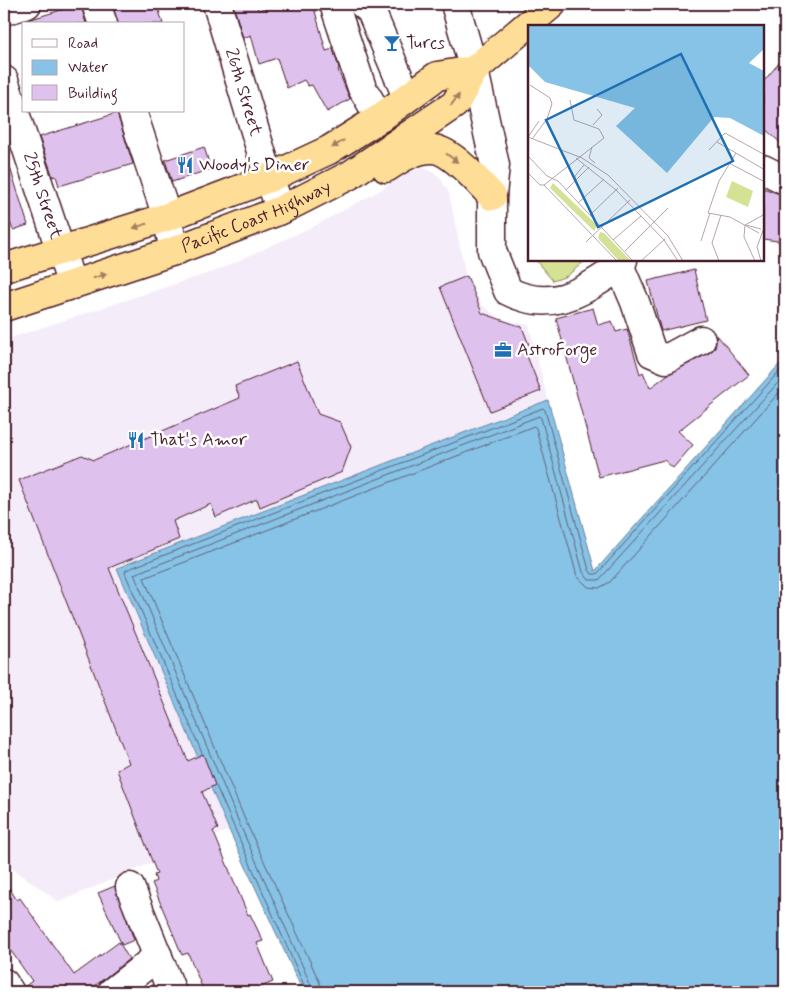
<svg xmlns="http://www.w3.org/2000/svg" width="789" height="996" font-family="Mynerve,sans-serif">
	<rect width="100%" height="100%" fill="#fff"/>
	<filter id="ink" filterUnits="userSpaceOnUse"><feTurbulence type="fractalNoise" baseFrequency=".02" numOctaves="2"/><feDisplacementMap in="SourceGraphic" scale="10" xChannelSelector="R" yChannelSelector="G"/><feConvolveMatrix kernelMatrix="1 2 1 2 8 2 1 2 1" color-interpolation-filters="sRGB"/></filter>
	<g filter="url(#ink)">
		<path fill="#f5ecfa" d="M425,168l14,8 10,17 18,88 16,25 18,13 28,6 19,75 -430,168 111,262 -170,72 -55,-40v-522l214,-70 98,-45 63,-34 30,-20z"/>
		<path fill="#d4e295" stroke="#8f8060" d="M540,260h46l-19,16 -14,5 -16,-19z"/>
		<path fill="#86c3e6" stroke="#6e819b" d="M785,358v634h-482l-74,-162 -112,-262 431,-168 47,171z"/>
		<g fill="none" stroke-linecap="round" stroke-linejoin="round">
			<path stroke="#626176" stroke-width="1" d="M202,753l-77,-180 1,-3 417,-162 2,2 44,160 3,4h5l188,-209
				M216,786l91,206
				M314,992l-74,-167 -106,-251 405,-158 2,2 42,154 6,8h10l186,-205
				M321,992l-1,-9 -74,-161 -102,-244 390,-152 2,2 41,148 11,11 11,1 11,-6 175,-196"/>
		</g>
		<path fill="#dfc1ee" stroke="#4a1f2b" d="M81,4l5,20h-58v-4z
			M122,4h35l6,20h-45l-5,-17z
			M233,4h23l2,6 19,-6h36l13,47 7,-2 6,19 -1,2 12,29 -23,13 -15,-27 -4,1 -4,-6 -17,8 -10,-30 -18,6 -8,-29 -8,3z
			M785,56v91l-22,-20v-45z
			M117,113l16,51 -74,22 -3,-10 -3,1 -14,-40z
			M204,147l7,22 -39,13 -7,-22z
			M8,161l20,64 -15,5 -9,-23v-45z
			M763,188l22,8v46l-22,-3z
			M694,270l12,50 -45,11 -13,-50z
			M467,276l15,37 40,14 9,23 -4,6 14,35 -51,20 -50,-124z
			M593,308l5,17 14,-4 4,11 11,-3 13,45 3,-2 7,16 17,-13 42,-22 6,-5 2,-13 32,40 -71,56 15,14 -20,23 -9,-8 -65,17 -43,-159z
			M297,361l21,53 22,8 11,25 -9,25 -82,35 -3,-8 -41,18 -5,-13 -38,17 6,18 -70,29 79,193 15,-7 12,31 -13,7 16,37 -5,2 35,84 2,-1 13,27 -6,2 16,39 -25,10h-44l-16,-39 -6,2 -30,-72 4,-2 -2,-6 3,-1 -40,-104 12,-7 -110,-283 63,-25 12,5 146,-62 -5,-12z
			M4,881l13,19 3,-2 54,77 45,-33 10,17 -42,33h-62l-1,-5 8,-6 -28,-40z
			M115,886l19,54 -12,5 -24,-52z"/>
		<g fill="none" stroke-linecap="round" stroke-linejoin="round">
			<g stroke="#4a1f2b" stroke-width="31">
				<g id="minor">
					<path d="M96,4l7,20"/>
					<path id="s1" d="M217,4l52,174 12,32"/>
					<path d="M334,4l28,84 18,30"/>
					<path d="M363,4l8,7 36,86"/>
					<path d="M455,4l19,66 21,95 -3,31v55l16,40c45,23 75,0 112,-24l3,-7"/>
					<path d="M4,11l23,-7"/>
					<path id="s2" d="M4,80l68,205"/>
					<path d="M132,111l35,106 7,34"/>
					<path d="M763,169l22,11"/>
					<path d="M620,267l15,35 17,51 14,6 35,-19"/>
					<path d="M130,887l42,105"/>
					<path d="M4,983l6,9"/>
					<path d="M112,992l46,-36"/>
				</g>
			</g>
			<g stroke="#4a1f2b" stroke-width="31">
				<g id="highway">
					<path d="M386,168c14,-9 29,-19 46,-19 19,0 48,35 60,47"/>
					<path d="M4,268l163,-51 102,-39 60,-28 51,-32 57,-42 37,-6"/>
					<path id="s3" d="M4,307l170,-56 107,-41 69,-35 105,-71 19,-34 78,-66"/>
				</g>
			</g>
			<use href="#minor" stroke="#fff" stroke-width="28"/>
			<use href="#highway" stroke="#fedd96" stroke-width="28"/>
		</g>
		<defs><path id="oneway-solid" d="M-6-.8H1V-3.2L6.5 0L1 3.2V.8H-6Z" transform="scale(1.25)"/></defs>
		<g fill="#a47e60">
			<use href="#oneway-solid" transform="translate(455 100) rotate(-52)"/>
			<use href="#oneway-solid" transform="translate(338 144) rotate(148)"/>
			<use href="#oneway-solid" transform="translate(452 158) rotate(37)"/>
			<use href="#oneway-solid" transform="translate(140 226) rotate(162)"/>
			<use href="#oneway-solid" transform="translate(100 276) rotate(-18)"/>
		</g>
	</g>
	<defs>
		<g id="bar-bare" transform="scale(1.35)"><path d="M-6-5H6L.8 .8V4.5H3.5V6h-7V4.5H-.8V.8Z" fill="#1f6fb2" stroke="#fff" stroke-width="2.5" paint-order="stroke"/></g>
		<g id="restaurant-bare" transform="scale(1.35)"><path d="M-5-6h1v4h1v-4h1v4h1v-4h1v5L-1.5 .5V6h-2V.5L-5-1ZM5-6V6H3V1.5H1.5Q1.5-4 5-6Z" fill="#1f6fb2" stroke="#fff" stroke-width="2.5" paint-order="stroke"/></g>
		<g id="office-bare" transform="scale(1.35)"><path d="M-6-3h4V-5.5h4V-3h4V5H-6ZM-1-4.5V-3h2v-1.5ZM-6 0V1H6V0Z" fill="#1f6fb2" stroke="#fff" stroke-width="2.5" paint-order="stroke"/></g>
	</defs>
	<g fill-rule="evenodd">
		<use href="#bar-bare" x="392" y="43"/>
		<use href="#restaurant-bare" x="185" y="165"/>
		<use href="#office-bare" x="503" y="350"/>
		<use href="#restaurant-bare" x="136" y="440"/>
	</g>
	<g text-anchor="middle" dominant-baseline="central" stroke-width="5" stroke-linejoin="round" paint-order="stroke">
		<g font-size="18" fill="#4a1f2b" stroke="#fff" text-anchor="start">
			<text x="406" y="43">Turcs</text>
			<text x="199" y="165">Woody's Diner</text>
			<text x="517" y="350">AstroForge</text>
			<text x="150" y="440">That's Amor</text>
		</g>
		<g font-size="18" fill="#4a1f2b" stroke="#fff">
			<text stroke="none"><textPath href="#s1" startOffset="92">26th Street</textPath></text>
			<text stroke="none"><textPath href="#s2" startOffset="122">25th Street</textPath></text>
			<text stroke="none"><textPath href="#s3" startOffset="268">Pacific Coast Highway</textPath></text>
		</g>
	</g>
	<g transform="translate(528 25)">
		<rect width="236" height="236" fill="#fff"/>
		<path d="M204,156l21,10 -5,16 -22,-10zM25,158l44,42 -3,6 -44,-43zM72,207l4,1 27,28h-12l-21,-23z" fill="#d4e295"/>
		<path d="M0,0h236v24l-15,14 15,8v65l-34,-18 -16,-1 -47,56 -51,-47 19,-18 -90,-26 -17,-17z" fill="#86c3e6"/>
		<path fill="none" stroke="#b7a5aa" stroke-width="1" d="M2,60l20,13 2,6 -5,15 -15,20M65,100l9,-10 -5,-6M0,112l11,-16M0,112l54,21 26,17 60,61 15,25M189,117l48,28M64,122l-3,11 6,5M181,125l16,-17 40,22M208,128l-17,28 -11,32 22,4 29,16M0,131l19,20 11,5 75,80M48,133l40,32 48,50 14,21M201,138l36,19M0,148l12,12h4M47,157v-6l9,-11M16,160l60,-47 -5,-9 -25,-9 -4,-20M16,160l73,76M38,165l23,-23M50,178l26,-24M62,190l28,-27M217,200l-1,12 11,24M217,200l20,-11M218,200l15,4M85,215l28,-24M173,216l9,-28M58,217l44,-42M97,226l43,-43M113,236l24,-22M191,236l-7,-18 9,-28M233,236l-4,-14 8,-22"/>
		<path fill="#1f6fb2" fill-opacity="0.15" stroke="#1f6fb2" stroke-width="2.5" d="M153,29l52,107 -135,66 -52,-107z"/>
		<rect width="236" height="236" fill="none" stroke="#4a1f2b" stroke-width="2.5"/>
	</g>
	<rect width="789" height="996" fill="none" stroke="#fff" stroke-width="20"/>
	<rect x="10" y="10" width="769" height="976" fill="none" stroke="#4a1f2b" stroke-width="2" filter="url(#ink)"/>
	<rect x="22" y="22" width="162" height="90" fill="#ffffff" stroke="#b7a5aa"/>
	<rect x="32" y="39" width="25" height="8" fill="#ffffff" stroke="#b7a5aa"/>
	<text x="68" y="48" font-size="15" fill="#4a1f2b">Road</text>
	<rect x="32" y="60" width="25" height="15" fill="#86c3e6" stroke="#b7a5aa"/>
	<text x="68" y="72" font-size="15" fill="#4a1f2b">Water</text>
	<rect x="32" y="85" width="25" height="15" fill="#dfc1ee" stroke="#b7a5aa"/>
	<text x="68" y="98" font-size="15" fill="#4a1f2b">Building</text>
</svg>
